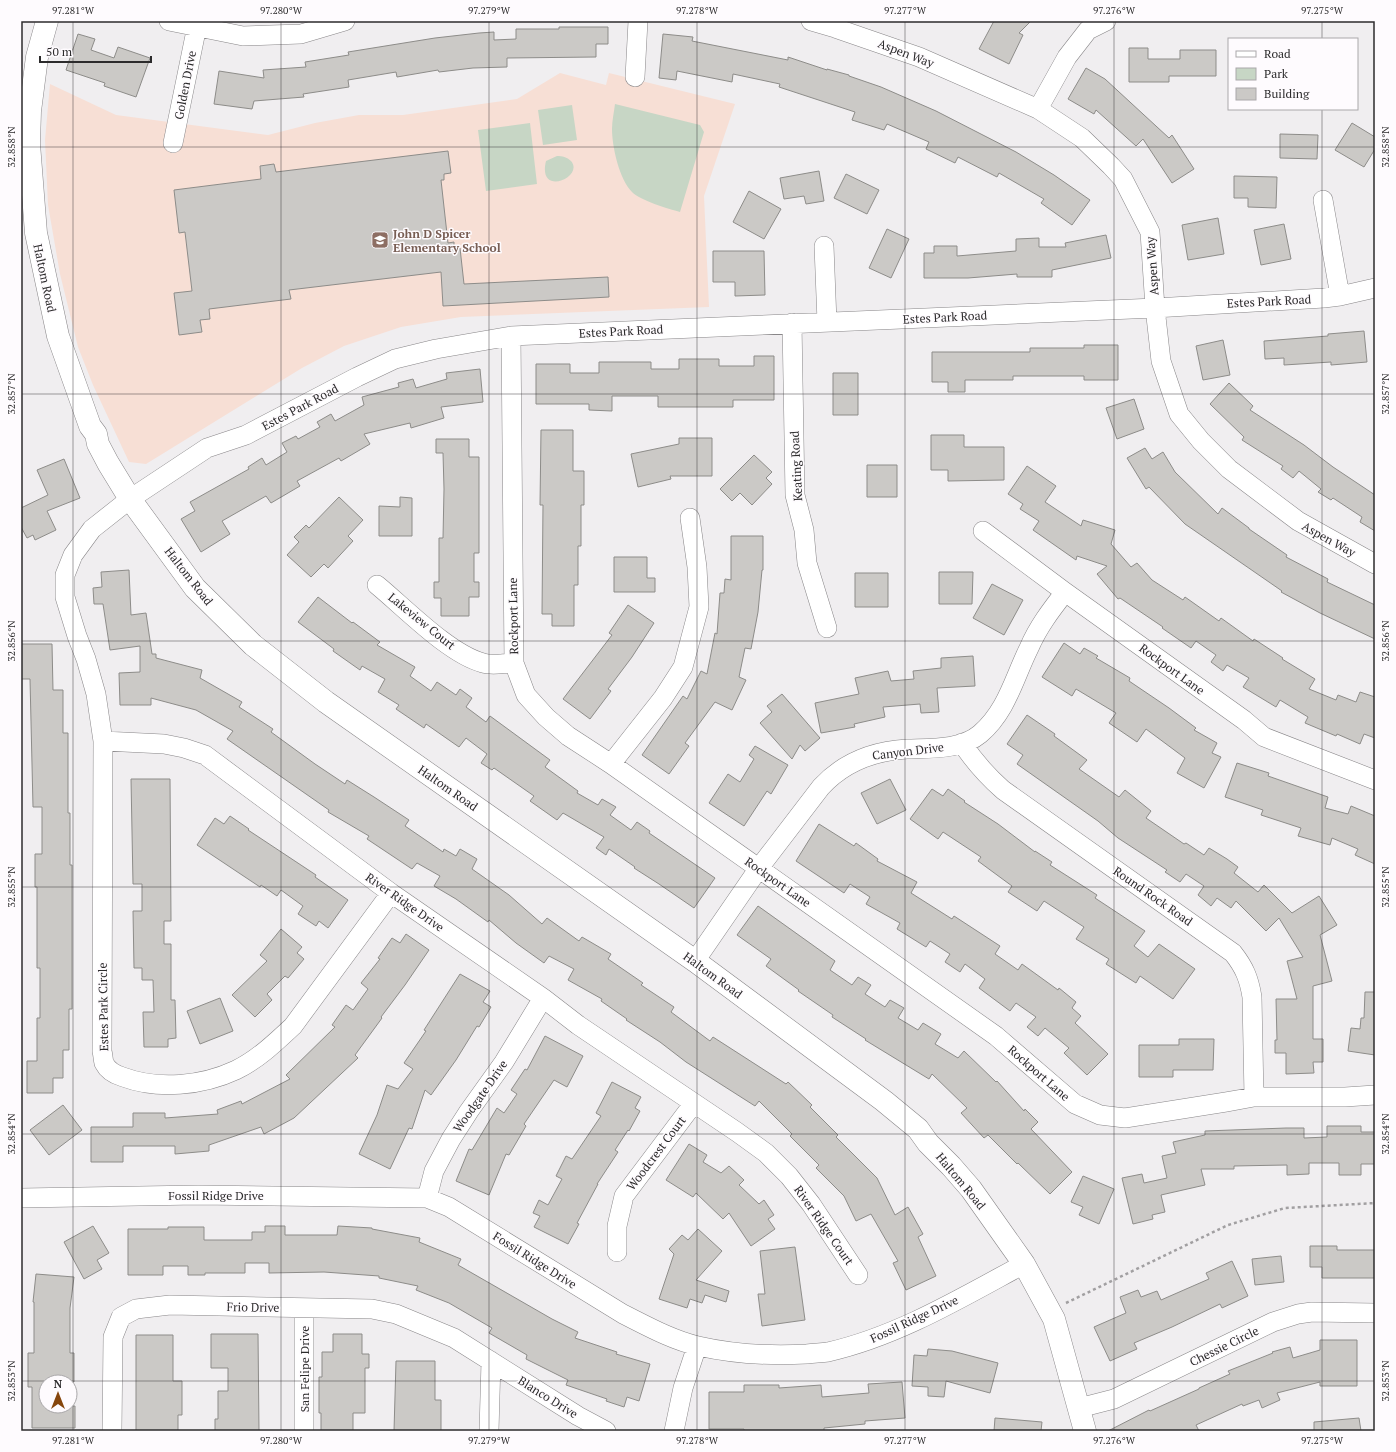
<svg xmlns="http://www.w3.org/2000/svg" width="1396" height="1452" font-family="'PT Serif',serif">
	<rect width="100%" height="100%" fill="#f0eef0"/>
	<path fill="#f7dfd5" d="M560,73l46,12 3,-12 126,31 -31,92 5,111 -248,10 -60,10 -57,19 -42,22 -156,96 -17,-2 -36,-77 -15,-38 -18,-73 -12,-69 -3,-65 5,-56 66,31 152,20 47,-12 44,-8h44l114,-16z"/>
	<path fill="#c7d6c5" d="M615,104l85,21 4,7 -24,80c-11,-3 -41,-12 -48,-20 -13,-13 -20,-46 -20,-63 0,-8 2,-17 3,-25z
		M572,105l5,35 -34,5 -5,-35z
		M530,123l7,61 -51,7 -8,-61z
		M557,156c5,0 10,1 14,5 14,16 -34,37 -25,0z"/>
	<path fill="#cbc9c6" stroke="#8d8c89" d="M994,21h37l-12,12 4,2 -14,29 -30,-15z
		M559,27h49v17h-12v13l-89,1v9l-34,1 -34,4 -1,-2 -41,7 -1,-5 -48,8 1,7 -46,7 1,3 -50,4 -2,8 -38,-5 5,-33 45,7 -1,-8 43,-3 -1,-5 44,-7 -1,-3 87,-14 44,-5 15,-1v8l22,-1v-10h43z
		M78,34l17,5 -4,11 23,8 4,-11 32,11 -14,39 -32,-11 1,-3 -39,-13z
		M663,34l30,3 -1,4 96,19v-3l39,13v-1l22,6v1l32,11 55,24 80,41 38,23 36,25 -18,25 -31,-22 3,-4 -45,-26 -2,4 -39,-20 -3,6 -29,-14 3,-7 -42,-18 -3,6 -32,-10 3,-8 -76,-25 1,-3 -47,-10 -1,8 -55,-11 -1,9 -17,-2z
		M1129,48h19v11h32v-9h36v26h-47v6h-40z
		M1086,68l19,11 64,59 3,-3 22,34 -22,14 -29,-44 -7,7 -40,-36 -2,4 -26,-15z
		M1352,123l23,14v12l-11,18 -29,-17z
		M1280,134l38,1 -1,24 -37,-1z
		M448,151l3,22 -7,1v6h-3l7,63 6,-1v7l6,-1 4,36 144,-7 1,20 -166,9 -2,-34 -152,18 2,9 -82,10 1,10 -10,1 2,12 -23,3 -5,-42 18,-2 -7,-59 -6,1 -5,-43 87,-11 -1,-13 14,-2 2,8z
		M819,171l5,30 -18,3 -2,-8 -20,3 -4,-21z
		M846,174l33,16 -12,24 -33,-16z
		M1234,176l43,1 -1,31 -28,-1v-9h-14z
		M749,191l32,18 -17,30 -31,-17z
		M1218,218l6,36 -36,6 -6,-35z
		M1284,224l7,35 -30,6 -7,-35z
		M887,229l22,10 -18,39 -22,-10z
		M1106,235l5,23 -59,12v7h-35v-3l-49,4h-44v-25h10v-7h23v10l59,-5v-12l23,-1v9h27l-1,-4z
		M713,251h51l1,44 -30,1v-14h-22z
		M1364,331l3,31 -36,3v-3l-47,3v-7l-19,1 -1,-18 64,-5v-2z
		M1223,340l7,35 -27,5 -7,-34z
		M1084,345h34v35h-34v-4h-71v4h-48v12h-17v-10h-16v-30h98v-4h54z
		M754,356h20v44h-41v7h-75v-11h-46v15l-23,-1v-6h-53v-40h34v9h29v-11h52v7h28v-10h40v7h35z
		M480,369l3,33 -42,5 3,11 -33,10 -1,-5 -46,11 6,10 -29,17 -2,-3 -42,23 3,5 -29,17 -5,-7 -44,25 8,13 -29,18 -20,-33 14,-8 -5,-9 59,-33 -1,-2 14,-9 4,7 21,-13 -5,-9 14,-7 2,3 22,-12 -3,-5 14,-8 4,7 29,-16 -2,-8 37,-10 -1,-4 15,-4 3,9 31,-9 -1,-6z
		M833,373h25v42h-25z
		M1229,383l24,23 -3,4 54,35 29,22 42,28v36l-15,-9 2,-5 -29,-19 -2,2 -13,-8 3,-3 -22,-18 -6,7 -12,-9 2,-3 -41,-26 2,-3 -34,-33z
		M1134,399l10,30 -27,10 -11,-31z
		M541,430h32v41h11v34h-3v41h-3v39h-4v41h-22v-12h-10l1,-109h-3z
		M931,435h33v12h40v33l-56,1v-11h-17z
		M679,438h33v38h-42l1,3 -33,8 -7,-33 48,-10z
		M436,439h33v18h10v96h-5v29h5v15h-10v19h-28v-18h-7v-16h5v-44h4l1,-49 -1,-36h-7z
		M1145,448l7,11 11,-7 12,20 43,42 4,-6 27,20v1l38,26 -1,2 42,22 -1,3 48,23v34l-55,-26 -39,-21 1,-1 -97,-67 -36,-37 -3,2 -19,-31z
		M754,455l18,17 -6,6 6,6 -20,21 -12,-12 -8,8 -12,-12z
		M64,459l16,39 -33,13 9,19 -21,10 -2,-5 -6,3 -6,-11v-19l27,-13 -11,-25z
		M867,465h30v32h-30z
		M1027,466l29,20 -11,16 36,24 2,-6 32,10 -4,14 20,23 6,-4 15,17 31,20 2,-3 34,24 2,-3 32,23 1,-2 29,19 -1,1 33,20 -6,10 27,11 2,-5 18,7 4,-10 15,5v41l-11,-4 -4,10 -23,-10 -1,2 -31,-13 3,-6 -28,-17 -4,7 -33,-20 6,-9 -22,-13 -4,6 -12,-9 5,-7 -20,-14 -5,7 -29,-20 1,-1 -43,-29 -2,1 -21,-25 10,-8 -30,-10 -1,4 -43,-30 6,-9 -19,-12 3,-5 -15,-10z
		M339,497l24,23 -15,16 5,5 -25,27 -4,-4 -13,13 -24,-22 12,-13 -5,-5 12,-12 3,3z
		M400,497l12,1v38h-33v-30l21,1z
		M731,536h32v34h-1l-4,42 -7,37 -6,-1 -6,29 7,3 -14,30 -17,-8 -30,41 4,3 -20,28 -27,-19 41,-59 4,3 14,-28 6,3 8,-41 2,1 3,-41h4l1,-14 6,1z
		M614,557h33v21h8v14h-41z
		M129,570l2,45 15,-2 6,41h4v4l46,12 -2,8 42,24 -3,5 34,22 -2,3 44,32 30,20 2,-4 27,17 35,23 -4,6 38,26 1,-3 12,7 4,-7 17,10 -5,10 37,26 33,29 5,-6 32,23 3,-4 29,17 -3,5 35,24 -2,2 33,22 -3,5 39,29 3,-4 73,47 2,-2 24,23 -2,2 28,28 -2,2 41,41 18,37 13,-8 15,27 -5,3 18,39 -30,14 -13,-27 5,-2 -27,-47 -15,7 -12,-25 -28,-28 3,-3 -29,-29 2,-2 -33,-33 -4,5 -69,-44 -26,-20 -34,-22 1,-1 -26,-18 1,-2 -34,-19 6,-11 -25,-13 -5,7 -28,-20 -27,-23 -1,2 -32,-23 -22,-13 6,-10 -23,-13 -5,6 -45,-30 2,-3 -41,-24 1,-2 -102,-71 6,-8 -37,-21 -45,-12v7h-31l-1,-32 21,-1v-26l-30,4 -7,-46h-9l-1,-16 9,-1 -1,-15z
		M939,572h34l-1,32h-33z
		M855,573h33v34h-33z
		M992,584l31,16 -19,35 -31,-17z
		M318,597l34,26 1,-1 27,20 -3,3 38,22 -5,9 21,15 6,-9 19,13 4,-6 12,9 -6,9 20,15 4,-6 60,44 -5,7 33,24 -1,2 21,12 4,-6 14,8 -6,8 21,15 6,-8 13,9 -1,2 66,45 -21,30 -35,-24 -25,-16 1,-1 -26,-18 -3,6 -10,-7 8,-11 -41,-24 -6,7 -27,-19 4,-5 -40,-28 -2,2 -11,-7 6,-9 -21,-16 -7,9 -33,-23 -2,4 -28,-19 3,-4 -21,-13 7,-13 -23,-13 -2,4 -27,-19 1,-2 -36,-27z
		M628,605l26,18 -22,34 -24,32 3,2 -21,28 -27,-20 49,-64 -3,-2z
		M1064,643l16,11 4,-6 14,8 -2,2 34,20 -1,3 40,27 27,20 -2,2 23,13 -5,10 9,4 -17,31 -27,-15 8,-15 -39,-29 -9,13 -28,-19 7,-10 -40,-24 -4,7 -30,-19z
		M21,644h31l1,46h10v43h5v80h2v52h2v144h-3v41h-6v28h-10v15h-26v-32h10v-43h3v-50h-3v-81h-2v-33h7v-47h-9l-3,-128h-9z
		M973,656l2,30 -38,2 2,24 -18,1 -1,-9 -37,3 2,10 -31,7 1,3 -34,6 -6,-30 44,-9 -4,-16 33,-7 3,10 23,-2 -1,-8 28,-3v-10z
		M782,694l38,44 -15,13 -5,-6 -8,14 -32,-36 12,-11 -5,-6z
		M1027,715l28,19 -1,2 33,24 -8,9 40,28 6,-7 26,21 -5,7 38,26 2,-1 18,12 5,-7 18,11 11,8 -4,6 24,19 6,-7 28,28 27,-17 18,29 -17,10 12,46 -19,5v53h10v23h-10l1,11 -28,1v-21h-11v-13h2l-1,-41h21l-10,-38 16,-4 -24,-39 -13,13 -30,-30 -5,7 -14,-10 -6,8 -13,-11 6,-9 -18,-12 -6,8 -15,-10 2,-2 -49,-32 -20,-17 -81,-57 6,-9 -16,-11z
		M755,746l33,19 -17,29 -4,-3 -23,35 -35,-23 19,-29 12,8 14,-23 -5,-4z
		M1237,763l32,10 -1,3 60,21 -3,11 23,6 3,-8 24,10v48l-20,-9 3,-6 -26,-11 -2,7 -32,-9 3,-8 -40,-13 2,-5 -38,-13z
		M131,779h39l1,142h-7v23h7v56h4l1,38 -8,1v8h-24l-1,-35h11l-1,-32h-11v-12h-8l-1,-57h9v-27h-9z
		M890,779l16,31 -29,14 -16,-31z
		M932,789l11,7 5,-7 17,12 -1,1 34,22 37,28v-1l17,11 -2,3 47,30 -2,3 50,33 -11,15 14,11 11,-13 36,25 -22,30 -33,-23 -4,7 -30,-19 3,-5 -33,-20 8,-12 -40,-26 -7,10 -29,-19 4,-6 -34,-25 3,-4 -38,-25 -5,7 -28,-20z
		M230,816l19,13 -1,1 68,45 -1,2 33,23 -20,28 -9,-7 -3,5 -18,-12 5,-8 -22,-16 -4,6 -16,-11 -1,2 -63,-42 18,-27 9,6z
		M819,824l35,22 2,-3 22,16 -1,2 40,21 -6,11 41,26 2,-3 46,30 -5,8 23,16 4,-6 36,26 1,-2 17,14 -4,6 9,8 -6,7 33,31 -21,21 -23,-22 5,-5 -24,-20 -7,8 -11,-9 9,-10 -20,-14 -6,8 -31,-23 6,-9 -20,-15 -5,8 -15,-10 5,-8 -20,-13 -4,6 -29,-18 3,-6 -34,-19 4,-7 -20,-13 -6,9 -48,-32z
		M758,906l77,55 -5,9 22,15 6,-8 13,8 -6,9 20,13 5,-7 14,8 -6,10 20,12 5,-7 18,11 -6,10 23,14 6,-7 32,31 1,-1 27,30 1,-2 13,13 -7,7 41,43 -22,22 -32,-31 -1,1 -29,-29 -4,3 -23,-25 6,-5 -35,-34 -3,5 -64,-39 1,-1 -34,-22 1,-2 -35,-24 1,-1 -33,-24 5,-7 -34,-24z
		M281,929l21,18 -5,6 7,6 -16,19 -3,-2 -18,18 5,6 -17,17 -23,-22 35,-34 -7,-6z
		M406,934l23,16 -24,35 -24,32 1,1 -27,37 3,3 -64,60 -30,16 -3,-7 -52,18v6l-34,3v-8h-52v16h-32v-35h42v-14h32v5l53,-4 -1,-4 24,-9 1,3 48,-25 -4,-4 49,-48 -3,-2 14,-20 7,5 15,-21 -7,-6 19,-24 -2,-1 14,-20 8,5z
		M460,974l30,17 -7,11 8,5 -12,20 -2,-1 -21,34 -25,35 -6,-5 -13,39 -3,-1 -19,41 -31,-15 18,-39 10,-30 11,4 15,-20 -9,-6 22,-32 -2,-1z
		M1365,992h10v63l-27,-4 3,-23 9,1 1,-11h3z
		M220,998l13,33 -33,13 -13,-33z
		M545,1036l38,20 -16,31 -13,-7 -30,44 2,2 -17,29 -3,-1 -17,41 -33,-14 13,-32 3,1 25,-42 7,5 13,-19 -6,-4 14,-21 2,1z
		M1179,1039h35l-1,31h-40v7h-34v-32h40z
		M612,1082l29,15 -6,11 5,3 -11,20 -1,-1 -13,20 3,2 -21,32h1l-21,39 2,1 -11,20 -34,-17 6,-11 -7,-3 6,-13 9,5 14,-26 -6,-3 10,-20 6,3 29,-43 -5,-3z
		M63,1105l19,25 -33,25 -19,-25z
		M1327,1126h34v6h14v32h-14v11h-22v-12h-30v11l-22,1v-10l-53,1v3h-33l4,16 -44,10 4,17 -13,3 1,4 -20,5 -11,-46 20,-4 2,9 23,-5 -5,-22 14,-3 -3,-11 32,-7v-4l81,-3h18v10l23,-1z
		M689,1144l18,11 -4,7 18,11 8,-7 15,14 -5,5 20,19 5,-4 10,15 -6,4 7,10 -24,17 -22,-33 -6,6 -27,-26 -3,4 -27,-17z
		M1083,1176l31,13 -15,35 -20,-9 4,-8 -12,-5z
		M93,1226l16,27 -12,7 5,9 -18,10 -20,-37z
		M265,1226h20v9h52l1,-9 34,2v1l48,9 -1,4 42,17 -3,6 94,54 26,13 -3,6 42,14 -1,2 34,10 -11,37 -12,-4 -3,10 -18,-6 1,-2 -41,-14 2,-5 -42,-21 1,-4 -38,-22 3,-5 -43,-25 -33,-13 2,-4 -39,-8v-2l-55,-4 -55,1v-10h-24v10h-40v2h-17v-9h-25v9h-35v-46h40v-2h36v13h48v-8h13z
		M698,1229l24,22 -26,29 33,11 -3,11 -21,-7 -3,8 -12,-4 -3,9 -28,-9 15,-45 -5,-5 13,-14 6,5z
		M1310,1246h27v4h38v28h-53v-11h-12z
		M795,1247l10,73 -43,6 -4,-32h7l-5,-43z
		M1281,1256l3,26 -29,3 -3,-26z
		M1232,1261l16,35 -26,12 -2,-4 -48,23 -38,16 3,6 -27,12 -16,-34 32,-14 -6,-16 18,-7 3,7 16,-6 4,9 48,-21 -3,-6z
		M36,1274l38,3 -4,31v45h4v29h-28v24h29v22h-43v-41h-4v-34h6v-51h-1z
		M211,1334h47l1,97h-44v-12h3v-28h10v-23h-17z
		M333,1334h29v20h7v14h-4v45h-12v18h-32v-18h-2v-36h3v-25h11z
		M136,1335h37v46h9v34h-4v16h-42z
		M1320,1340h37v46h-37v-4l-43,11 3,7 -18,8 -3,-8 -16,6 -1,-2 -46,21 3,6h-91l41,-21 1,1 49,-22v-1l31,-14 -2,-3 45,-18 -1,-1 18,-5 3,11 27,-8z
		M928,1349l24,2 46,12 -8,30 -44,-12 -2,16 -16,-1v-9l-16,-1 2,-31 13,1z
		M396,1361h39v39h6v31h-47z
		M902,1382l3,36 -40,3v3l-41,4v3h-80v-2h-35v-37h35v-7h35v3l42,-3 1,12 47,-4 -1,-9z
		M995,1418l47,4 -1,9h-47z
		M1359,1418l2,13h-47v-9z"/>
	<g fill="none" stroke-linecap="round" stroke-linejoin="round">
		<g stroke="#888688" stroke-width="20">
			<path id="minor" d="M169,21l74,15 58,-2 44,-13
				M811,21l24,7 84,29 119,52 44,29 29,28 12,13 27,53 5,76 6,53 18,53 22,27 28,28 69,52 77,43
				M635,77l3,-56
				M1038,109l29,-52 21,-27 18,-9
				M173,143l24,-117
				M1323,200l17,96
				M824,246l3,76
				M792,323l3,172 9,35 3,33 20,65
				M511,336l3,327 12,32 20,22 22,19 43,28 385,272 79,68 25,11 25,3 101,-16 28,-5h91l30,-2
				M983,531l82,61 179,128 20,17 111,43
				M377,585c28,23 72,69 106,78 9,3 21,0 31,0
				M103,741l61,3 20,4 21,7 186,138 152,105 35,27 159,107 29,21 23,23 22,28 47,71
				M962,743c13,20 24,32 41,47l230,163c11,14 16,25 19,44l2,100
				M611,764l52,-66 20,-31 16,-60 -2,-40 -7,-49
				M391,893l-98,133c-17,16 -36,34 -57,44 -34,16 -78,20 -113,7 -7,-2 -15,-6 -19,-14 -1,-4 -1,-8 -2,-12l1,-310 -7,-47 -10,-35 -9,-23 -12,-39v-22l8,-20 19,-26 38,-30 77,-51 39,-13 111,-58 38,-18 41,-10 75,-13 644,-28 169,-10 16,-2 35,-8
				M695,961l64,-93 62,-81c23,-25 52,-36 86,-38 23,-1 54,1 73,-15 27,-23 34,-56 49,-86 9,-21 22,-38 36,-56
				M21,1198l177,-3 229,3 22,9 174,107c24,12 49,26 75,32 35,8 73,10 109,8 7,-1 14,-1 21,-2 70,-16 133,-54 196,-88
				M427,1198l7,-27 17,-32 18,-28 35,-49 39,-64
				M617,1252v-26l7,-30 70,-93
				M1079,1408l35,-9 159,-77 25,-8 14,-2 63,1
				M112,1431l1,-94 8,-20 15,-8 34,-4 202,4 24,5 58,24 124,78 28,15
				M304,1431v-123
				M489,1431l2,-70
				M674,1431l9,-43 14,-42"/>
		</g>
		<g stroke="#888688" stroke-width="23">
			<path id="major" d="M47,21l-10,36 -7,54 -1,33 7,89 22,103 32,90 6,8 2,10 10,19 22,36 65,89 58,57 73,57 369,259 189,140 34,28 10,14 23,23 20,23 53,75 30,55 31,112"/>
		</g>
		<path stroke="#a19fa1" stroke-width="2.5" stroke-dasharray="3 3" stroke-linecap="butt" d="M1066,1303l162,-78 57,-17 90,-5"/>
		<use href="#minor" stroke="#fff" stroke-width="19"/>
		<use href="#major" stroke="#fff" stroke-width="22"/>
	</g>
	<path fill="none" stroke="#2c2b2c" stroke-width="1" stroke-opacity="0.45" d="M73,21v1410M281,21v1410M489,21v1410M697,21v1410M905,21v1410M1114,21v1410M1322,21v18M1322,109v1322M21,147h1354M21,394h1354M21,641h1354M21,887h1354M21,1134h1354M21,1381h1354"/>
	<defs>
		<g id="school-square" transform="scale(0.9)"><rect x="-9" y="-9" width="18" height="18" rx="4" fill="#8d6e63" stroke="#fefbfe"/><path d="M0-5L7-2L0 1L-7-2ZM-4 1L0 2.5L4 1V4Q0 6-4 4Z" fill="#fff"/></g>
	</defs>
	<g fill-rule="evenodd">
		<use href="#school-square" x="380" y="240"/>
	</g>
	<g text-anchor="middle" dominant-baseline="central" stroke-width="3" stroke-linejoin="round" paint-order="stroke">
		<g font-size="12" fill="#2c2b2c" stroke="#fefbfe">
			<text transform="translate(906 53) rotate(21)">Aspen Way</text>
			<text transform="translate(185 85) rotate(-79)">Golden Drive</text>
			<text transform="translate(1152 266) rotate(-94)">Aspen Way</text>
			<text transform="translate(45 278) rotate(78)">Haltom Road</text>
			<text transform="translate(1269 301) rotate(-3)">Estes Park Road</text>
			<text transform="translate(945 317) rotate(-3)">Estes Park Road</text>
			<text transform="translate(621 331) rotate(-3)">Estes Park Road</text>
			<text transform="translate(300 407) rotate(-28)">Estes Park Road</text>
			<text transform="translate(796 466) rotate(-93)">Keating Road</text>
			<text transform="translate(1329 539) rotate(29)">Aspen Way</text>
			<text transform="translate(189 576) rotate(52)">Haltom Road</text>
			<text transform="translate(513 616) rotate(-91)">Rockport Lane</text>
			<text transform="translate(422 621) rotate(39)">Lakeview Court</text>
			<text transform="translate(1172 669) rotate(36)">Rockport Lane</text>
			<text transform="translate(908 751) rotate(-7)">Canyon Drive</text>
			<text transform="translate(448 788) rotate(35)">Haltom Road</text>
			<text transform="translate(778 882) rotate(35)">Rockport Lane</text>
			<text transform="translate(1153 896) rotate(35)">Round Rock Road</text>
			<text transform="translate(405 902) rotate(35)">River Ridge Drive</text>
			<text transform="translate(713 975) rotate(36)">Haltom Road</text>
			<text transform="translate(103 1007) rotate(-91)">Estes Park Circle</text>
			<text transform="translate(1039 1073) rotate(41)">Rockport Lane</text>
			<text transform="translate(480 1096) rotate(-55)">Woodgate Drive</text>
			<text transform="translate(656 1153) rotate(-53)">Woodcrest Court</text>
			<text transform="translate(961 1181) rotate(50)">Haltom Road</text>
			<text x="216" y="1195">Fossil Ridge Drive</text>
			<text transform="translate(824 1225) rotate(55)">River Ridge Court</text>
			<text transform="translate(535 1260) rotate(32)">Fossil Ridge Drive</text>
			<text transform="translate(253 1307) rotate(1)">Frio Drive</text>
			<text transform="translate(914 1319) rotate(-25)">Fossil Ridge Drive</text>
			<text transform="translate(1224 1346) rotate(-26)">Chessie Circle</text>
			<text transform="translate(304 1369) rotate(-90)">San Felipe Drive</text>
			<text transform="translate(548 1397) rotate(32)">Blanco Drive</text>
		</g>
		<g font-size="12" font-weight="bold" fill="#785e54" stroke="#fefbfe" text-anchor="start">
			<text x="393" y="233">John D Spicer<tspan x="393" dy="14">Elementary School</tspan></text>
		</g>
	</g>
	<rect width="1396" height="1452" fill="none" stroke="#fefbfe" stroke-width="44"/>
	<rect x="1228" y="38" width="130" height="72" fill="#fefbfe" stroke="#aaa8aa"/>
	<rect x="1236" y="51" width="20" height="6" fill="#ffffff" stroke="#aaa8aa"/>
	<text x="1264" y="58" font-size="12" fill="#2c2b2c">Road</text>
	<rect x="1236" y="68" width="20" height="12" fill="#c7d6c5" stroke="#aaa8aa"/>
	<text x="1264" y="78" font-size="12" fill="#2c2b2c">Park</text>
	<rect x="1236" y="88" width="20" height="12" fill="#cbc9c6" stroke="#aaa8aa"/>
	<text x="1264" y="98" font-size="12" fill="#2c2b2c">Building</text>
	<g transform="translate(58 1394)"><circle r="19" fill="#fefbfe" stroke="#aaa8aa"/>
	<path d="M0-3L7 15L0 10L-7 15Z" fill="#86460c"/>
	<text y="-6" font-size="11" font-weight="bold" text-anchor="middle" fill="#2c2b2c">N</text>
	</g>
	<path d="M40 56v6h111v-6" fill="none" stroke="#2c2b2c" stroke-width="2"/>
	<text x="46" y="56" font-size="12" fill="#2c2b2c" stroke="#fefbfe" stroke-width="3" paint-order="stroke">50 m</text>
	<rect x="22" y="22" width="1352" height="1408" fill="none" stroke="#2c2b2c" stroke-width="1.5"/>
	<g font-size="10" text-anchor="middle" fill="#2c2b2c">
		<text x="73" y="14">97.281°W</text>
		<text x="281" y="14">97.280°W</text>
		<text x="489" y="14">97.279°W</text>
		<text x="697" y="14">97.278°W</text>
		<text x="905" y="14">97.277°W</text>
		<text x="1114" y="14">97.276°W</text>
		<text x="1322" y="14">97.275°W</text>
		<text transform="translate(11 147) rotate(-90)" y="4">32.858°N</text>
		<text transform="translate(1385 147) rotate(-90)" y="4">32.858°N</text>
		<text transform="translate(11 394) rotate(-90)" y="4">32.857°N</text>
		<text transform="translate(1385 394) rotate(-90)" y="4">32.857°N</text>
		<text transform="translate(11 641) rotate(-90)" y="4">32.856°N</text>
		<text transform="translate(1385 641) rotate(-90)" y="4">32.856°N</text>
		<text transform="translate(11 887) rotate(-90)" y="4">32.855°N</text>
		<text transform="translate(1385 887) rotate(-90)" y="4">32.855°N</text>
		<text transform="translate(11 1134) rotate(-90)" y="4">32.854°N</text>
		<text transform="translate(1385 1134) rotate(-90)" y="4">32.854°N</text>
		<text transform="translate(11 1381) rotate(-90)" y="4">32.853°N</text>
		<text transform="translate(1385 1381) rotate(-90)" y="4">32.853°N</text>
		<text x="73" y="1444">97.281°W</text>
		<text x="281" y="1444">97.280°W</text>
		<text x="489" y="1444">97.279°W</text>
		<text x="697" y="1444">97.278°W</text>
		<text x="905" y="1444">97.277°W</text>
		<text x="1114" y="1444">97.276°W</text>
		<text x="1322" y="1444">97.275°W</text>
	</g>
</svg>
